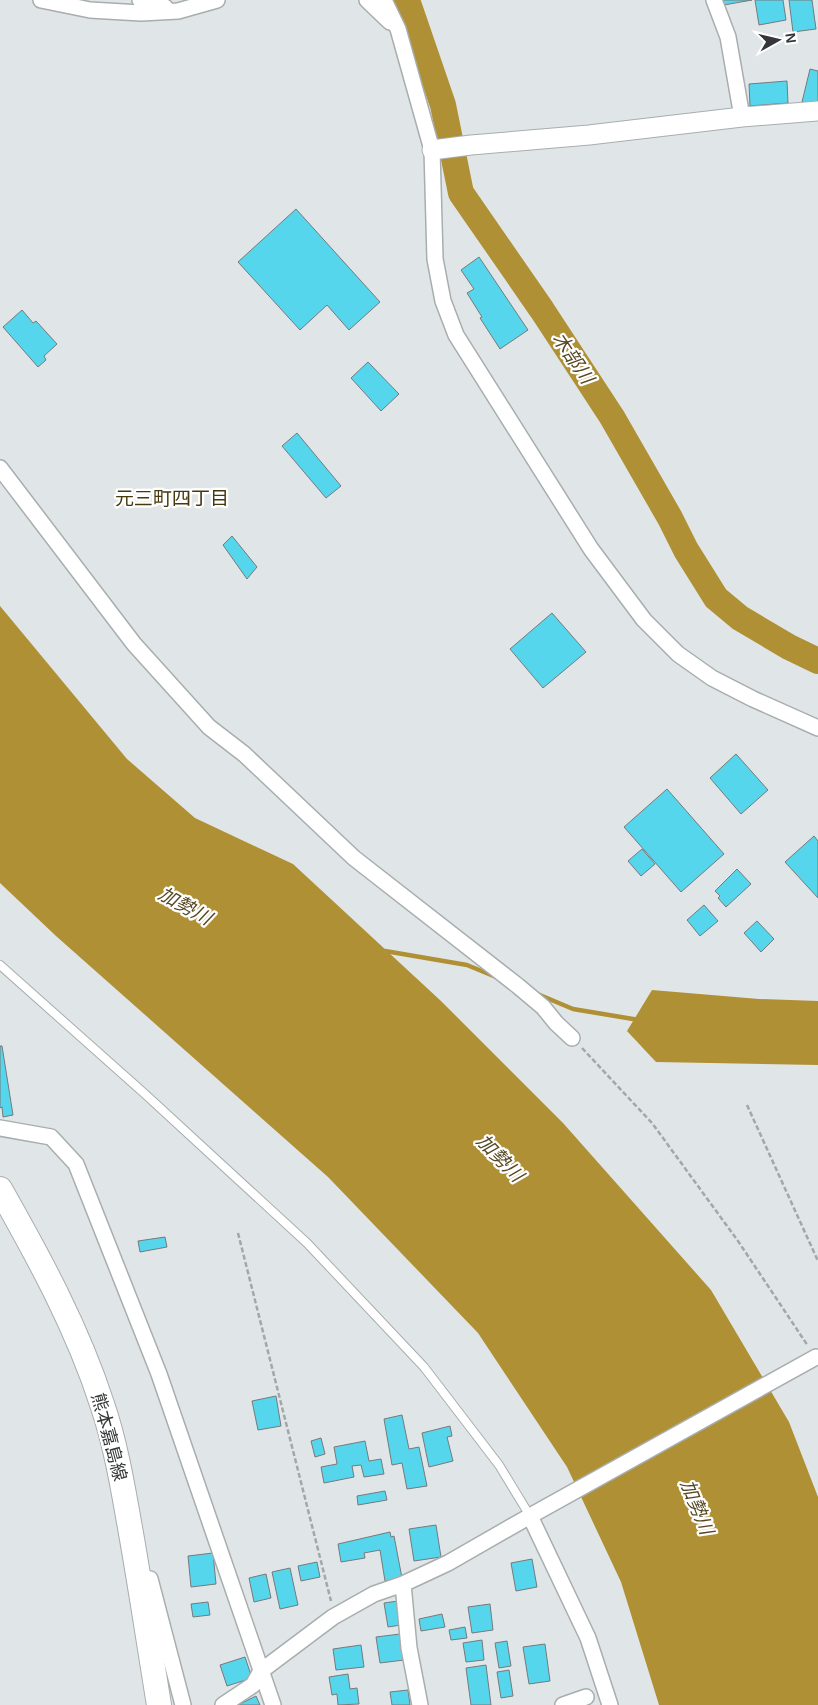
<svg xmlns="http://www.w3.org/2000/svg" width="818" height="1705" font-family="Arial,'Noto Sans JP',sans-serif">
	<rect width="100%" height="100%" fill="#e0e6e7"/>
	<path fill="#b09034" d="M0,606l127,153 68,59 98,46 148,137 122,122 148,167 78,132 29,75v208h-159l-38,-123 -54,-115 -89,-134 -150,-156 -272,-241 -56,-53z
		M652,990l107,9 59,2v64l-162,-3 -29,-31z"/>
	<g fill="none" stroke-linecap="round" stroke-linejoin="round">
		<path stroke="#b09034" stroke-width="4.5" d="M385,951l82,14 29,12
			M535,993l38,16 66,11"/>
		<path stroke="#b09034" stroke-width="26" d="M407,0l36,105 18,88 81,117 70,107 58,101 16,32 30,48 24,20 49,29 29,14"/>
	</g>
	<path fill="#56d6ed" stroke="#757a7b" d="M723,0h29l-28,5z
		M755,0h28l3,20 -27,5z
		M789,0h23l4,29 -23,3z
		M810,69l8,2v34l-16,-3z
		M787,81l1,22 -38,3 -1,-22z
		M296,209l84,93 -31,28 -22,-25 -27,25 -62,-68z
		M479,257l49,73 -28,19 -20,-31 2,-1 -15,-24 7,-4 -13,-19z
		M22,310l11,13 3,-2 21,23 -13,12 2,4 -8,7 -35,-40z
		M368,362l31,32 -18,17 -30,-33z
		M297,433l44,53 -15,12 -44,-52z
		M232,536l25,31 -10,12 -24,-34z
		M552,613l34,39 -43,36 -33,-39z
		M736,754l32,36 -27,24 -31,-36z
		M667,789l57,65 -43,38 -57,-65z
		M814,836l4,5v57l-33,-36z
		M642,849l13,15 -14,12 -13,-15z
		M737,869l14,15 -25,23 -8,-9 2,-2 -5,-5z
		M704,905l14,16 -18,15 -13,-16z
		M757,921l17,18 -13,13 -17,-19z
		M0,1046h2l11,69 -10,2 -1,-10 -2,1z
		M165,1237l2,10 -27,5 -2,-11z
		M276,1396l5,30 -23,4 -6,-29z
		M402,1415l7,34 10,-2 8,39 -20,3 -5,-26 -10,2 -8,-46z
		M450,1426l2,10 -5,1 6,24 -24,6 -7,-34z
		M321,1438l4,16 -10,3 -4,-16z
		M365,1441l4,20 12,-2 3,15 -20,3 -3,-12 -9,1 2,11 -30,6 -3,-16 16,-3 -3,-17z
		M385,1491l2,9 -29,5 -1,-9z
		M436,1525l5,32 -27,4 -5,-32z
		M390,1532l1,5 3,-1 8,42 -17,3 -5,-31 -16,3 1,5 -24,4 -3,-18z
		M213,1553l3,31 -25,3 -3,-31z
		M532,1559l5,28 -21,4 -5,-28z
		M317,1562l3,15 -19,4 -3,-15z
		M290,1568l8,37 -18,4 -8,-37z
		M266,1574l5,24 -17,4 -5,-24z
		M398,1601l3,24 -13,2 -4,-24z
		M208,1602l2,13 -17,2 -2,-13z
		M490,1604l3,26 -21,3 -4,-26z
		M442,1614l3,13 -24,4 -2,-12z
		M465,1627l2,11 -16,2 -2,-10z
		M400,1634l4,26 -24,3 -4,-26z
		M482,1640l2,20 -18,2 -3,-19z
		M507,1641l4,25 -12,2 -4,-25z
		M545,1644l5,37 -21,3 -6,-37z
		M361,1645l3,22 -28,3 -3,-21z
		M245,1657l7,21 -25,8 -7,-21z
		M486,1665l5,40h-20l-5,-37z
		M509,1670l4,26 -12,2 -4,-26z
		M348,1674l2,15 7,-1 2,16 -21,1 -1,-11 -5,1 -3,-18z
		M408,1690l2,15h-18l-2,-13z
		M256,1696l4,9h-22z"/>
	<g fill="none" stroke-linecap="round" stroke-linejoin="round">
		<g stroke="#a8adae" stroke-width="10">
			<path id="service" d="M0,965l145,129 162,149 117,124 75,98 31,51"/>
		</g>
		<g stroke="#a8adae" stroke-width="18">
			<path id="minor" d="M41,0l49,10 51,3 37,-2 39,-11
				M140,0l25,7
				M367,0l23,22
				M384,0l14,29 34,121 3,109 8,42 13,34 135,214 53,71 34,34 34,24 41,21 65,29
				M714,0l14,37 14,80
				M0,468l134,176 75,83 35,27 110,104 164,128 25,21 13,16 16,15
				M0,1128l51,9 25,27 83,210 114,331
				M530,1516l58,122 22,67
				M139,1577l11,2 33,126
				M403,1584l6,64 11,57
				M223,1705l30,-20 8,-14 72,-54 41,-23 29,-10 45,-21 82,-47 286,-159
				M563,1705l23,-8"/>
		</g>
		<g stroke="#a8adae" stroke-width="21">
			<path id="tertiary" d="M432,150l39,-5 118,-10 153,-18 76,-6"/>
		</g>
		<g stroke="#a8adae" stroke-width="26">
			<path id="primary" d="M0,1189c39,69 77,138 102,215 13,38 20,78 27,118 11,61 20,122 30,183"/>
		</g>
		<path stroke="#a2a7a8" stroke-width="2.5" stroke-dasharray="5 2.5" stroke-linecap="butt" d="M582,1048l70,75 86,118 70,105
			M747,1105l71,156
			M238,1233l93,368"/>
		<use href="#service" stroke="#fff" stroke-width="8"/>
		<use href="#minor" stroke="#fff" stroke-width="15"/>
		<use href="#tertiary" stroke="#fff" stroke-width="19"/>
		<use href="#primary" stroke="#fff" stroke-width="24"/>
	</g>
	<g text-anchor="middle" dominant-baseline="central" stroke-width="4.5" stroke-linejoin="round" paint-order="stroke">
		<g font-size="18" fill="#343637" stroke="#fff">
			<text transform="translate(109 1437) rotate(75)">熊本嘉島線</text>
		</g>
		<g font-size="19" font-style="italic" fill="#564822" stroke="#fff">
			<text transform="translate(573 358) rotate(56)">木部川</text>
			<text transform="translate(185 906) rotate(29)">加勢川</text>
			<text transform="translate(500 1158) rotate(46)">加勢川</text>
			<text transform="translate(697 1507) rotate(68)">加勢川</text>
		</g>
		<g font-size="19" fill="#46380f" stroke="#fff">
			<text x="172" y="498">元三町四丁目</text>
		</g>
	</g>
	<g transform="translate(778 40) rotate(82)" stroke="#ffffff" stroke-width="4" paint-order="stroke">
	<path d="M0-4L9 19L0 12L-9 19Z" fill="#343637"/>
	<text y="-8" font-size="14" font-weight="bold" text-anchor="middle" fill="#343637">N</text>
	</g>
</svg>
